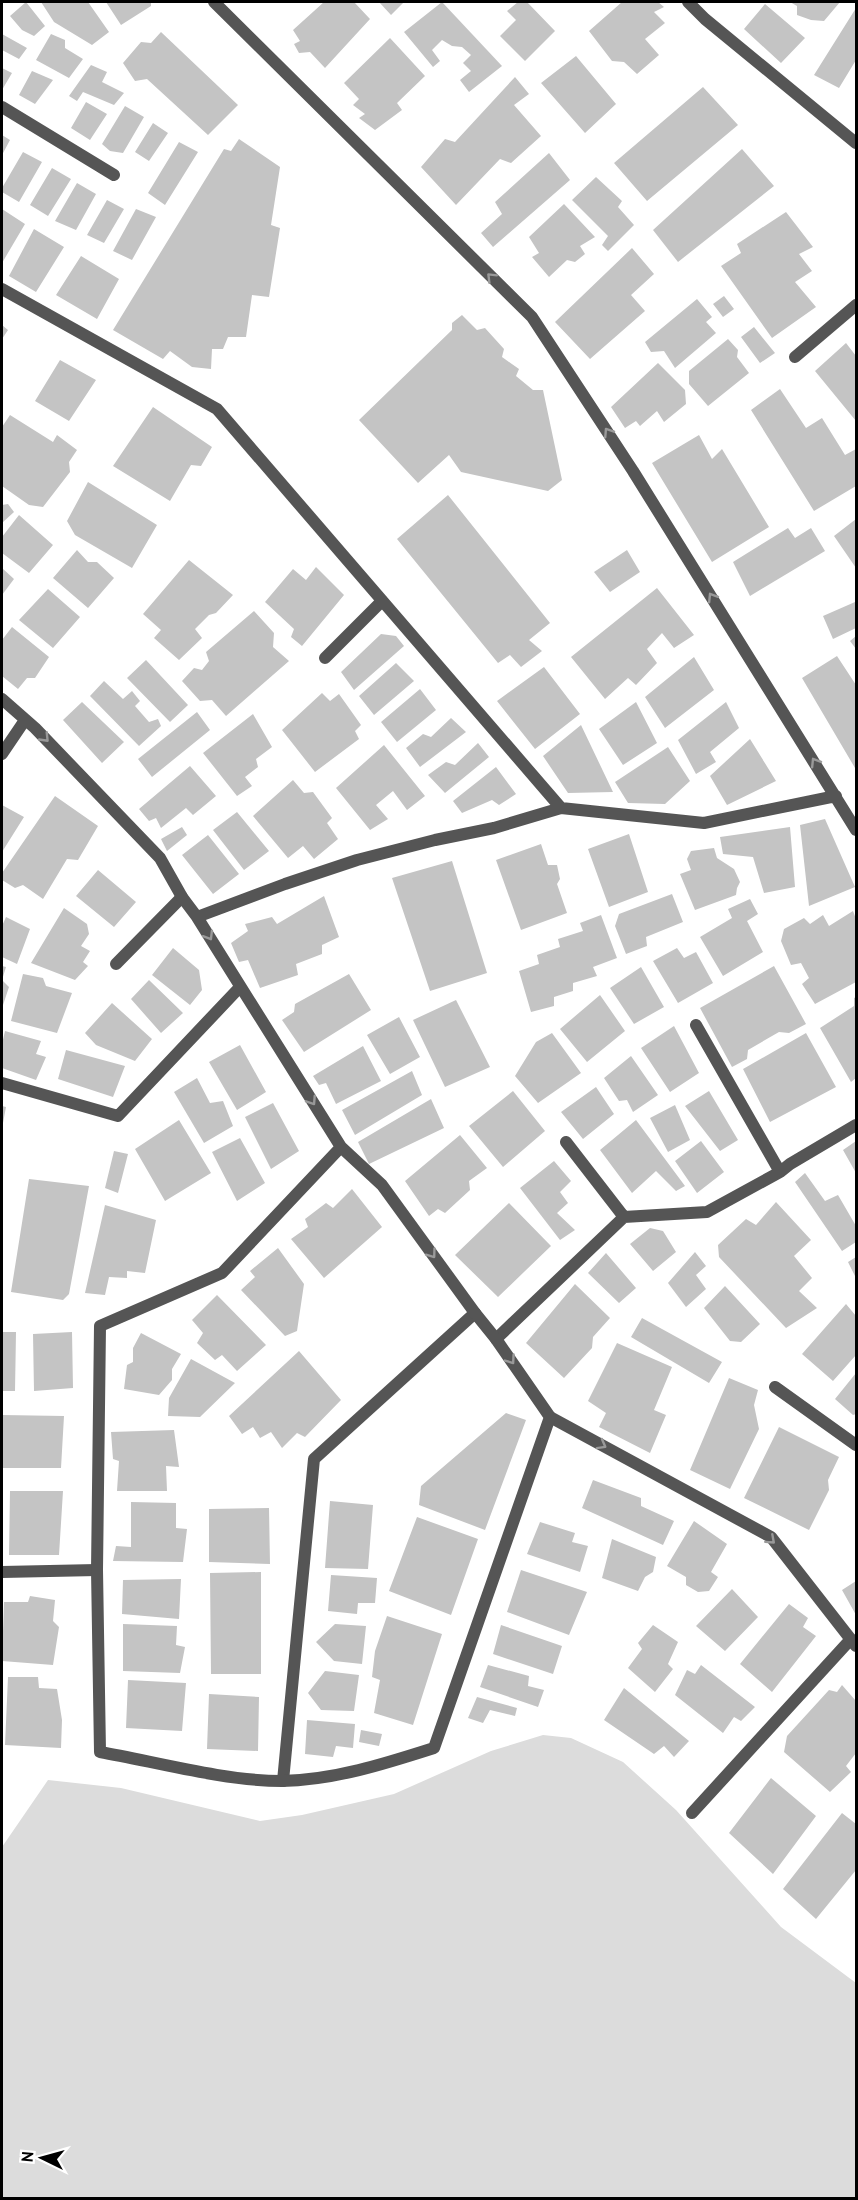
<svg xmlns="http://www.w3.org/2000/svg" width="858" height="2200" font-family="'PT Sans',sans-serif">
	<rect width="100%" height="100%" fill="#fff"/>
	<path fill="#dcdcdc" d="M543,1735l28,3 52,24 53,48 105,117 75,56v215h-854v-351l46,-67 73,8 139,33 42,-6 92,-21 97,-43z"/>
	<path fill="#c4c4c4" d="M26,2l19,24 -11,10 -12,-6 -12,-14z
		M41,2h47l21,30 -17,13 -38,-23z
		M106,2h45v4l-30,19z
		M324,2h30l16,17 -45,49 -15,-16 -11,1 -5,-9 6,-3 -7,-11z
		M379,2h25l-13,13z
		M442,2l60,64 -33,26 -9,-12 11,-9 -8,-8 8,-8 -9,-8 -10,-1 -10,-6 -10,10 8,11 -7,6 -29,-35z
		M518,2h9l28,29 -30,30 -25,-25 16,-16 -9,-9z
		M622,2h36l6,5 -10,5 11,11 -20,16 14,16 -22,19 -13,-12 -12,-1 -23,-30z
		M790,2h50l-16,19 -13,-1 -14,-5v-9z
		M765,4l40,34 -24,25 -37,-34z
		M856,8v52l-17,28 -25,-13z
		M161,32l77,73 -30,30 -61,-56 -12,2 -12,-18 18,-21 10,1z
		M2,34l25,14 -8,11 -17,-9z
		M51,34l14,6v8l18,11 -14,19 -33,-18z
		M390,38l35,38 -28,27 5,7 -27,20 -16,-12 6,-4 -12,-9 6,-6 -15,-16z
		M576,56l40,48 -31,29 -44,-50z
		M91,65l16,7 -5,10 22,11 -10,12 -31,-13 -6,9 -8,-5z
		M2,68l10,5 -10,17z
		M32,71l21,9 -18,24 -16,-9z
		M515,77l14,17 -15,11 27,31 -30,27 -11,-4 -44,46 -35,-38 24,-28 10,3z
		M703,87l35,38 -91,76 -33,-38z
		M86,102l21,12 -17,26 -19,-12z
		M125,106l19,11 -21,36 -13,-2 -8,-7z
		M153,123l15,10 -19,28 -14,-9z
		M2,135l8,5 -8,15z
		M239,139l41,28 -9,58 9,3 -11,69 -17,-2 -6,42h-18l-5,12h-11l-1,20 -19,-2 -22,-16 -7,8 -50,-29 111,-181 7,2z
		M179,142l19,10 -33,53 -17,-12z
		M742,149l32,37 -96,76 -25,-32z
		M23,152l19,10 -23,40 -17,-10v-4z
		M549,153l21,27 -77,67 -12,-14 21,-19 -7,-12z
		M52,168l19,11 -23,37 -18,-11z
		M596,177l26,24 -4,6 16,18 -26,26 -6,-6 6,-9 -36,-36z
		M77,183l19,11 -20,36 -21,-9z
		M107,200l17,9 -20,34 -17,-8z
		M564,204l31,33 -15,9 5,8 -10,8 -8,-2 -18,17 -17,-20 7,-4 -10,-16z
		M2,209l23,15 -23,39z
		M136,209l20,8 -24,43 -19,-9z
		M786,212l27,35 -14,7 13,17 -17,11 21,25 -44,31 -51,-72 20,-13 -4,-9z
		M34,229l30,18 -28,45 -27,-16z
		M632,248l22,26 -23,21 14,16 -55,48 -35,-37z
		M81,256l38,23 -22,40 -41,-24z
		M724,296l10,13 -11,8 -10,-13z
		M697,299l15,18 -6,5 10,11 -41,35 -11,-17 -13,1 -6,-10z
		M462,315l15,15 8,-2 19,21 -2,8 17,12 -3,7 17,14h10l19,90 -14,11 -87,-19 -12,-17 -31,28 -59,-63 93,-90v-7z
		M2,325l6,5 -6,9z
		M754,327l21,26 -15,10 -19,-26z
		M728,339l10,11 -1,7 12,16 -41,33 -19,-22v-13z
		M846,343l10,13v65l-41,-50z
		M60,360l36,20 -27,41 -34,-20z
		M658,363l27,27 1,14 -22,18 -7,-11 -17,15 -4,-5 -11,7 -14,-21z
		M780,389l26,39 16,-10 23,37 11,-6v37l-42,25 -63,-101z
		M153,407l59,40 -11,19 -10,-1 -21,36 -57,-35z
		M10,415l43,27 4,-7 20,15 -8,12 1,10 -27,35 -14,-2 -27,-19v-59z
		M699,435l13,24 10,-10 47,78 -57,35 -60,-99z
		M88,482l69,43 -25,43 -57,-33 -8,-14z
		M448,495l102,128 -21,17 13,11 -21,16 -11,-12 -12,8 -101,-124z
		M8,504l6,8 -12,11v-18z
		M19,515l34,30 -24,28 -27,-20v-16z
		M856,519v49l-22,-32z
		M788,528l7,10 16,-10 14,23 -75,45 -17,-34z
		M77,550l11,12h9l17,16 -26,30 -35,-30z
		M627,550l13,22 -30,20 -16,-20z
		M189,560l44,35 -17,18 -7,2 -14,14 7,9 -23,22 -25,-22 7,-8 -18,-16z
		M316,567l28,28 -42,51 -11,-9 3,-8 -29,-27 28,-33 13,11z
		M2,568l12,11 -12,16z
		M657,588l37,47 -20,13 -12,-15 -15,16 10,14 -21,22 -8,-7 -23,21 -34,-42z
		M48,589l32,28 -27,31 -34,-28z
		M855,602l1,5v21l-23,11 -10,-23z
		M254,611l20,22 -1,14 16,14 -63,55 -14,-16 -12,1 -18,-20 12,-13 8,2 7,-9 -3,-9z
		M12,627l37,30 -14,21h-8l-9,11 -16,-13v-36z
		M381,634l15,2 8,10 -50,44 -13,-18z
		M856,636v13l-6,-8z
		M837,656l19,29v82l-1,1 -53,-90z
		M694,657l20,33 -49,38 -20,-31z
		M146,660l42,45 -18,17 -43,-44z
		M396,663l18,18 -40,34 -15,-19z
		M544,667l36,47 -45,35 -38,-48z
		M104,681l19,18 9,-8 8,10 -5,5 14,16 9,-3 3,7 -22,20 -49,-50z
		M420,689l16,21 -39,32 -16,-20z
		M322,693l8,8 9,-7 22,31 -6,6 4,8 -44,33 -33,-42z
		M82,702l42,40 -22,21 -39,-43z
		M636,702l21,41 -34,22 -24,-36z
		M726,702l13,26 -29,24 6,10 -20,12 -18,-34z
		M197,712l13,18 -58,47 -14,-18z
		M253,714l19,33 -16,12 2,8 -13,10 7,9 -15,10 -34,-43z
		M451,718l15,14 -46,35 -14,-19 17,-14 8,3z
		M581,725l32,67 -45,1 -25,-37z
		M750,739l26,42 -49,24 -17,-29z
		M478,743l11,14 -44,36 -17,-18 18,-13 9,3z
		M384,745l41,51 -18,14 -14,-19 -17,14 12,14 -18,11 -34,-42z
		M668,747l22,34 -25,23 -37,-1 -13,-21z
		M190,766l26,30 -23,19 -7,-7 -25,20 -5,-10 -7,3 -10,-12z
		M496,767l20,27 -17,11 -7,-5 -30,13 -9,-12z
		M293,780l11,13 9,-1 19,26 -5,5 11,16 -24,20 -11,-13 -15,12 -35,-42z
		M55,796l43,30 -20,34 -11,-1 -24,40 -20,-14 -8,3 -13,-8v-7z
		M2,805l22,12 -22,35z
		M237,812l32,39 -25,19 -31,-40z
		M825,819l30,68 -46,19 -9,-81z
		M182,827l5,8 -20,16 -6,-12z
		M790,827l5,60 -31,6 -11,-36 -30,-3 -3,-17z
		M629,834l19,58 -39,15 -21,-58z
		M208,835l31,39 -26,20 -31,-39z
		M541,844l7,21h9l3,14 -3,5 10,29 -46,17 -25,-70z
		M714,848l3,10 17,11 6,13 -3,6 -1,7 -41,15 -15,-36 11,-4 -4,-11 4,-8z
		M452,861l35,112 -57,18 -38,-113z
		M98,870l38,32 -22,25 -38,-31z
		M672,894l11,28 -37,15 1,9 -21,8 -11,-28 4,-12z
		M324,896l15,41 -17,8v9l-26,10 2,11 -38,13 -12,-28 -9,2 -8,-19 17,-12 -3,-7 27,-7 5,7z
		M750,899l8,15 -11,7 16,31 -40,24 -23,-39 32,-19 -4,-9z
		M64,908l23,16 2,10 -8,12 9,5 -7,11 5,4 -13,14 -44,-17z
		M853,911l3,8v63l-41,22 -13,-20 7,-6 -8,-15 -10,2 -10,-24 3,-12 20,-11 6,6 13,-9 6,11z
		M601,915l16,43 -24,9 4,9 -24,7v8l-19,6v9l-23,6 -12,-41 20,-7 -2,-9 23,-8 -2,-8 25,-8 -3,-8z
		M6,917l24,12 -13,35 -15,-7v-31z
		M173,948l26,22 3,20 -12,15 -38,-30z
		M677,948l7,10 12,-6 17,31 -35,20 -25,-42z
		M2,966l4,1 -4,13 7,7 -7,21z
		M774,966l32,58 -17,9 -10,-1 -31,18 -1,9 -15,8 -32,-59z
		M641,967l23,40 -30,17 -24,-36z
		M23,974l20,4 3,8 26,7 -15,40 -46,-12z
		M349,974l22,36 -67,42 -22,-32 12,-8 1,-8z
		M149,980l34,33 -22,20 -30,-34z
		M600,995l25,36 -38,31 -27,-33z
		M856,997v81l-5,4 -31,-54 34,-22v-8z
		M456,1000l34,67 -45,20 -32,-67z
		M112,1003l40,36 -17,22 -39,-16 -11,-12z
		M399,1017l21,40 -30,17 -23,-39z
		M674,1026l25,47 -29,19 -29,-44z
		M5,1031l36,10 -5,13 10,3 -10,23 -34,-12v-24z
		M552,1033l29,40 -43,30 -23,-27 21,-34z
		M806,1033l30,54 -66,35 -27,-53z
		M240,1045l26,47 -29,18 -28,-48z
		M363,1046l18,35 -45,23 -10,-21 -7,2 -6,-9z
		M66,1050l59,16 -12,31 -55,-18z
		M631,1056l27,39 -25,17 -6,-12 -8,1 -15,-23z
		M412,1071l10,24 -67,40 -13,-25z
		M197,1078l13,25 13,-2 10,25 -29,17 -30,-51z
		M596,1087l18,27 -31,25 -22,-27z
		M513,1091l32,40 -42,36 -34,-41z
		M709,1091l29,49 -18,11 -35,-45z
		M431,1099l13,29 -75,36 -11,-22z
		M273,1103l26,48 -28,18 -26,-52z
		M675,1105l15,35 -22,12 -18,-34z
		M2,1106l4,1 -3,16h-1z
		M179,1120l32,53 -46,28 -30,-52z
		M636,1120l49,66 -9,5 -20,-20 -24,22 -32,-43z
		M460,1135l27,33 -18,13 1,9 -25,23 -7,-4 -9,7 -24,-35z
		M240,1138l25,45 -28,18 -25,-49z
		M701,1141l23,31 -27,21 -22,-32z
		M856,1141v32l-13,-23z
		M114,1151l14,3 -10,39 -13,-5z
		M554,1161l17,20 -11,11 8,11 -11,10 18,17 -15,10 -40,-52z
		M805,1173l20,28 13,-6 18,31v16l-14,9 -47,-69z
		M29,1179l60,7 -20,108 -6,6 -52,-8z
		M352,1189l30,38 -58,51 -33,-39 17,-12 -3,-8 21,-16 7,5z
		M776,1202l35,38 -17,16 18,22 -13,13 18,17 -31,20 -67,-71 -1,-12 28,-26 10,6z
		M509,1203l42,43 -53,51 -43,-42z
		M105,1205l51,15 -11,53 -18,-2v7l-18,-1 -4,18 -20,-2z
		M650,1228l13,3 13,21 -23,19 -23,-27z
		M278,1248l26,36 -7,47 -12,5 -44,-46 14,-13 -5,-6z
		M695,1252l11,14 -10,9 10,14 -20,18 -18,-24z
		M606,1253l30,35 -17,15 -31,-30z
		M856,1257v21l-8,-16z
		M575,1284l35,34 -17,19 -1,11 -28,30 -38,-35z
		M725,1286l35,38 -19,18 -11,-1 -26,-33z
		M217,1295l49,50 -29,26 -15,-16 -7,5 -18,-17 6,-10 -11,-13z
		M846,1304l10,12v39l-23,26 -31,-27z
		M642,1318l80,44 -13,21 -78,-46z
		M2,1332h14l-1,59h-13z
		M72,1332l1,56 -39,3 -1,-57z
		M141,1333l40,21 -9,15v11l-13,15 -35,-6 3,-24 6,-3v-14z
		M617,1343l55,24 -18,43 12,5 -16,38 -51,-26 7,-14 -18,-12z
		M299,1351l42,49 -36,37 -8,-4 -15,15 -11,-16 -11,6 -7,-11 -11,7 -13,-18z
		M191,1359l44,24 -35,34 -32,-1 1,-18z
		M856,1373v41l-3,1 -18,-16z
		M729,1378l29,12 -4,15 5,24 -29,60 -40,-19z
		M506,1413l20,7 -41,110 -66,-25 2,-19z
		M2,1415l62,1 -3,52h-59z
		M779,1427l60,30 -11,23 1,10 -20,40 -65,-32z
		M174,1430l5,37 -13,-1 1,25h-50l2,-30 -6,-2 -2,-27z
		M593,1480l48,18v8l33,15 -11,24 -81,-37z
		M10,1491h53l-4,64h-50z
		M330,1501l43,4 -5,64 -43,-1z
		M131,1502l45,1v25l11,1 -4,33 -70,-1 3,-15 15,1z
		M269,1508l1,56 -61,-2v-53z
		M417,1517l61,22 -27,76 -62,-24z
		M694,1521l33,23 -16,28 7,5 -9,14 -11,1 -12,-7v-8l-19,-11z
		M540,1522l35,11 -3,9 16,4 -8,26 -53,-18z
		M612,1539l44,18 -3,15 -8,5 -7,14 -36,-13z
		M521,1570l66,22 -18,43 -62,-23z
		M261,1572v102h-50l-1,-101z
		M331,1575l46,3 -2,25h-17l-1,11 -29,-3z
		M181,1579l-2,40 -57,-5 1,-34z
		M856,1581v34l-14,-25z
		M732,1589l26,28 -33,34 -29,-25z
		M30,1596l25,4 -2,21 6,6 -6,38 -51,-4 2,-59h24z
		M789,1604l19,14 -5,9 13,9 -44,56 -32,-28z
		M387,1616l55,18 -29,91 -39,-12 6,-33 -8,-3 3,-26z
		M123,1624l54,2 -1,19 9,2 -5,26 -57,-2z
		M335,1624l31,2 -4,38 -28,-3 -18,-19z
		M501,1625l61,21 -9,28 -60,-20z
		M653,1625l25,17 -10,22 5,5 -18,23 -27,-24 14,-19 -4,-6z
		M488,1665l41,11 -1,10 16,4 -6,17 -58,-20z
		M701,1665l54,42 -14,14 -7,-4 -11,16 -48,-38 12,-25 8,4z
		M325,1671l34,4 -5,36 -33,-1 -13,-17z
		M8,1677h30l1,11 18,1 5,31 -1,28 -56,-3z
		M128,1680l58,3 -4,48 -56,-3z
		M842,1685l14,16v52l-10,13 5,6 -21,20 -46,-40 3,-16 42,-46 8,2z
		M624,1688l65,53 -15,16 -10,-11 -10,8 -50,-34z
		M209,1694l50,3 -1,54 -51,-2z
		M477,1697l40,11 -2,8 -25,-6 -7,13 -15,-5z
		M307,1720l48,4 -2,24 -17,-2 -3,11 -28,-3z
		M361,1730l21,4 -3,12 -20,-4z
		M771,1778l45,38 -43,58 -44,-41z
		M842,1813l14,11v46l-40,49 -33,-30z"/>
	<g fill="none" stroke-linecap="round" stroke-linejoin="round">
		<path stroke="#555" stroke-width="12" d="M688,2l17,17 151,124
			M2,107l112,68
			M795,357l61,-52
			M325,658l57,-57
			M116,964l66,-67
			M696,1025l84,147
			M566,1142l58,75
			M496,1339l128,-122 83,-5 73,-40 10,-8 66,-39
			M775,1387l81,58
			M550,1417l221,120 85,109
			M2,1572l95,-2
			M283,1781l31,-322 161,-146
			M692,1813l159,-174"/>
		<path stroke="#555" stroke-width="12" d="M214,2l318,315 101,154 223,359
			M2,289l215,120 344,399
			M2,699l33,29 125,130 22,39 15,20 144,230 41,38 93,128 21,26 54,78 -116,331c-50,16 -100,32 -152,33 -57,0 -126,-19 -182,-29l-3,-182 3,-244 122,-53 119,-126
			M2,754l23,-34
			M197,917l88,-33 72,-24 78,-20 59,-12 67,-20 143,15 132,-27
			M2,1083l116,33 122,-129"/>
	</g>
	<defs><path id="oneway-chevron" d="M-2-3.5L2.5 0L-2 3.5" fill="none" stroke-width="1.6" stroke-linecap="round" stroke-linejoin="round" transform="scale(1.5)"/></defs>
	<g stroke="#999">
		<use href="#oneway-chevron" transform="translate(491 277) rotate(-135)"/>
		<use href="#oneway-chevron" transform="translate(608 432) rotate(-123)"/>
		<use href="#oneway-chevron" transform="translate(712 597) rotate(-122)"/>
		<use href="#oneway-chevron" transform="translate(45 738) rotate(46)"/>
		<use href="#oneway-chevron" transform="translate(815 762) rotate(-122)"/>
		<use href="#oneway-chevron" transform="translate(209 936) rotate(59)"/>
		<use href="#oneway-chevron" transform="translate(312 1101) rotate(57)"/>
		<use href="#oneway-chevron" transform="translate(432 1254) rotate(54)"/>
		<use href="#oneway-chevron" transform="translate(511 1360) rotate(55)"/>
		<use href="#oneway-chevron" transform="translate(602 1445) rotate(29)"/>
		<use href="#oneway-chevron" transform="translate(771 1540) rotate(42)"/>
	</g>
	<rect width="858" height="2200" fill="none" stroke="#000000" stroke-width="6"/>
	<g transform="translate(42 2158) rotate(275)" stroke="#ffffff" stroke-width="4.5" paint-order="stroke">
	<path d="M0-4.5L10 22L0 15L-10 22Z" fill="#000000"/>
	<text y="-9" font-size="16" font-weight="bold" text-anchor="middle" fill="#000000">N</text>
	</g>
</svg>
